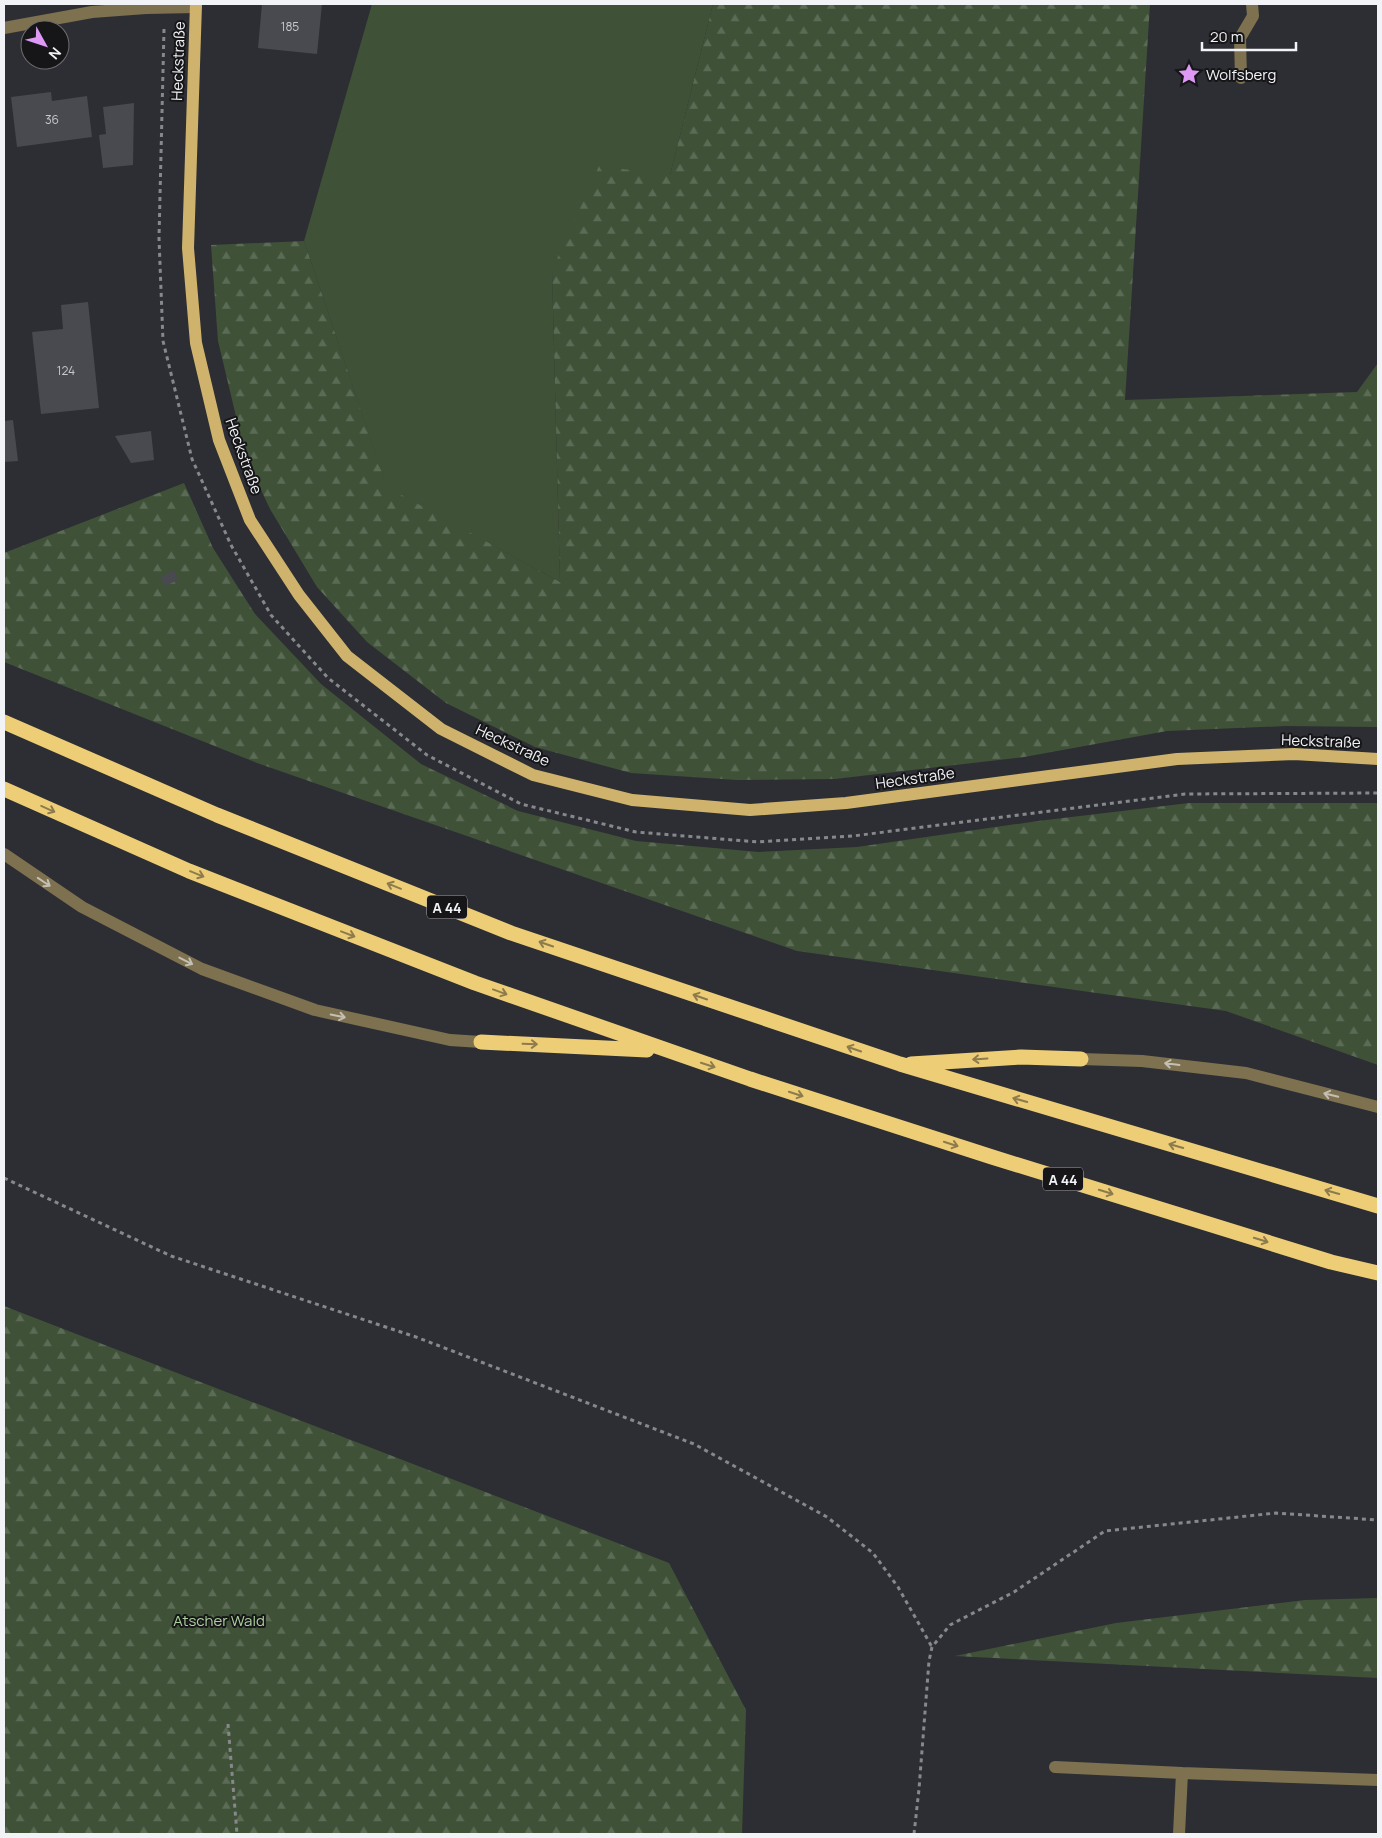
<svg xmlns="http://www.w3.org/2000/svg" width="1382" height="1838" font-family="Manrope,sans-serif">
	<defs>
		<pattern id="forest-firs" width="22" height="20" patternUnits="userSpaceOnUse" patternTransform="scale(1.25)"><rect width="22" height="20" fill="#3f5238"/><path d="M5 1l3.5 6h-7zM16 11l3.5 6h-7z" fill="#5b6b55"/></pattern>
	</defs>
	<rect width="100%" height="100%" fill="#2d2e33"/>
	<path fill="#3f5238" d="M372,4h341l-43,171 -118,95 8,312 -173,-94 -83,-247z"/>
	<path fill="url(#forest-firs)" d="M713,4h437l-25,396 232,-8 21,-29v364l-92,-1 -119,5 -143,26 -189,22 -98,1 -106,-7 -96,-26 -89,-44 -79,-61 -50,-55 -47,-78 -24,-51 -28,-117 -7,-96 93,-4 83,246 173,95 -8,-312 47,-104 71,9z
		M184,483l29,65 42,66 66,70 100,80 97,47 118,30 123,11 98,-5 181,-26 151,-18h189v262l-152,-54 -429,-60 -540,-188 -253,-101v-109z
		M4,1306l665,257 77,147 -4,124h-738z
		M1378,1598v80l-423,-22 161,-33 189,-23z"/>
	<path fill="#484a4f" d="M262,4h60l-5,50 -59,-6z
		M51,92l1,9 35,-5 5,41 -75,10 -6,-50z
		M134,103l-1,62 -30,3 -4,-33 7,-1 -3,-27z
		M88,302l11,106 -58,6 -9,-82 31,-3 -2,-24z
		M13,420l5,41 -14,1v-41z
		M151,431l3,29 -23,3 -16,-27z
		M174,570l4,10 -13,6 -5,-9z"/>
	<g fill="none" stroke-linecap="round" stroke-linejoin="round">
		<path stroke="#87888c" stroke-width="3" stroke-dasharray="4 4" stroke-linecap="butt" d="M164,29l-5,209 4,103 29,118 39,86 40,70 57,63 99,77 94,49 115,28 122,10 95,-6 332,-42 193,-1
			M4,1178l167,78 245,81 278,107 133,73 46,36 25,34 34,60
			M228,1724l9,110
			M914,1834l5,-45 10,-128 3,-14 18,-22 64,-33 91,-61 171,-18 102,7"/>
		<path stroke="#7e7150" stroke-width="12" d="M4,28l88,-16 54,-4 50,-1
			M1241,78l-1,-40 13,-22 -1,-12
			M4,854l78,53 120,62 113,41 135,30 31,2
			M1081,1059l61,2 104,12 132,34
			M1055,1767l127,6
			M1179,1834l3,-61 196,7"/>
		<path stroke="#cfb36c" stroke-width="12" d="M196,4l-8,244 8,95 23,97 31,80 49,75 48,61 94,73 92,46 99,25 118,10 96,-7 331,-44 117,-5 84,5"/>
		<path stroke="#eecd77" stroke-width="15" d="M4,722l213,93 294,118 389,131 478,142
			M4,789l185,82 286,112 275,96 242,78 339,105 47,11
			M481,1042l166,8
			M911,1064l110,-7 60,2"/>
	</g>
	<defs><path id="oneway-shaft" d="M-6 0H5M1.5-3L5.5 0L1.5 3" fill="none" stroke-width="1.6" stroke-linecap="round" stroke-linejoin="round" transform="scale(1.25)"/></defs>
	<g stroke="#8d7b4d">
		<use href="#oneway-shaft" transform="translate(48 809) rotate(24)"/>
		<use href="#oneway-shaft" transform="translate(197 874) rotate(22)"/>
		<use href="#oneway-shaft" transform="translate(394 886) rotate(-158)"/>
		<use href="#oneway-shaft" transform="translate(348 934) rotate(21)"/>
		<use href="#oneway-shaft" transform="translate(546 944) rotate(-161)"/>
		<use href="#oneway-shaft" transform="translate(500 992) rotate(20)"/>
		<use href="#oneway-shaft" transform="translate(700 997) rotate(-161)"/>
		<use href="#oneway-shaft" transform="translate(530 1044) rotate(2)"/>
		<use href="#oneway-shaft" transform="translate(854 1049) rotate(-161)"/>
		<use href="#oneway-shaft" transform="translate(980 1059) rotate(176)"/>
		<use href="#oneway-shaft" transform="translate(708 1065) rotate(18)"/>
		<use href="#oneway-shaft" transform="translate(796 1094) rotate(18)"/>
		<use href="#oneway-shaft" transform="translate(1020 1100) rotate(-164)"/>
		<use href="#oneway-shaft" transform="translate(951 1144) rotate(18)"/>
		<use href="#oneway-shaft" transform="translate(1176 1146) rotate(-164)"/>
		<use href="#oneway-shaft" transform="translate(1106 1192) rotate(17)"/>
		<use href="#oneway-shaft" transform="translate(1332 1192) rotate(-164)"/>
		<use href="#oneway-shaft" transform="translate(1261 1240) rotate(17)"/>
	</g>
	<g stroke="#c4bfb4">
		<use href="#oneway-shaft" transform="translate(44 882) rotate(34)"/>
		<use href="#oneway-shaft" transform="translate(186 961) rotate(27)"/>
		<use href="#oneway-shaft" transform="translate(338 1016) rotate(12)"/>
		<use href="#oneway-shaft" transform="translate(1172 1064) rotate(-173)"/>
		<use href="#oneway-shaft" transform="translate(1331 1095) rotate(-166)"/>
	</g>
	<defs>
		<g id="sight-bare" transform="scale(1.725)"><path d="M0-6L1.8-2.2L6-1.7L2.9 1.2L3.7 5.4L0 3.3L-3.7 5.4L-2.9 1.2L-6-1.7L-1.8-2.2Z" fill="#dd99f4" stroke="#161619" stroke-width="2.5" paint-order="stroke"/></g>
	</defs>
	<g fill-rule="evenodd">
		<use href="#sight-bare" x="1189" y="74"/>
	</g>
	<g text-anchor="middle" dominant-baseline="central" stroke-width="4" stroke-linejoin="round" paint-order="stroke">
		<g font-size="12" fill="#c8c9cc">
			<text x="290" y="26">185</text>
			<text x="52" y="119">36</text>
			<text x="66" y="370">124</text>
		</g>
		<g fill="#161619" stroke="#b0b1b4" stroke-width="1">
			<rect x="427" y="895.5" width="40" height="23" rx="4"/>
			<rect x="1043" y="1167.5" width="40" height="23" rx="4"/>
		</g>
		<g font-size="14" font-weight="bold" fill="#f2f3f6">
			<text x="447" y="907">A 44</text>
			<text x="1063" y="1179">A 44</text>
		</g>
		<g font-size="15" fill="#f2f3f6" stroke="#161619">
			<text transform="translate(178 61) rotate(-88)">Heckstraße</text>
			<text transform="translate(244 456) rotate(70)">Heckstraße</text>
			<text transform="translate(1321 741) rotate(2)">Heckstraße</text>
			<text transform="translate(513 745) rotate(25)">Heckstraße</text>
			<text transform="translate(915 778) rotate(-8)">Heckstraße</text>
		</g>
		<g font-size="15" fill="#f2f3f6" stroke="#161619" text-anchor="start">
			<text x="1206" y="74">Wolfsberg</text>
		</g>
		<g font-size="15" fill="#acd19c" stroke="#161619">
			<text x="219" y="1620">Atscher Wald</text>
		</g>
	</g>
	<rect width="1382" height="1838" fill="none" stroke="#f2f3f6" stroke-width="10"/>
	<g transform="translate(45 45) rotate(130)"><circle r="24" fill="#161619" stroke="#6e6e71"/>
	<path d="M0-4L9 19L0 12L-9 19Z" fill="#dd99f4"/>
	<text y="-8" font-size="14" font-weight="bold" text-anchor="middle" fill="#f2f3f6">N</text>
	</g>
	<path d="M1202 42v8h94v-8" fill="none" stroke="#f2f3f6" stroke-width="2.5"/>
	<text x="1210" y="42" font-size="15" fill="#f2f3f6" stroke="#161619" stroke-width="4" paint-order="stroke">20 m</text>
</svg>
